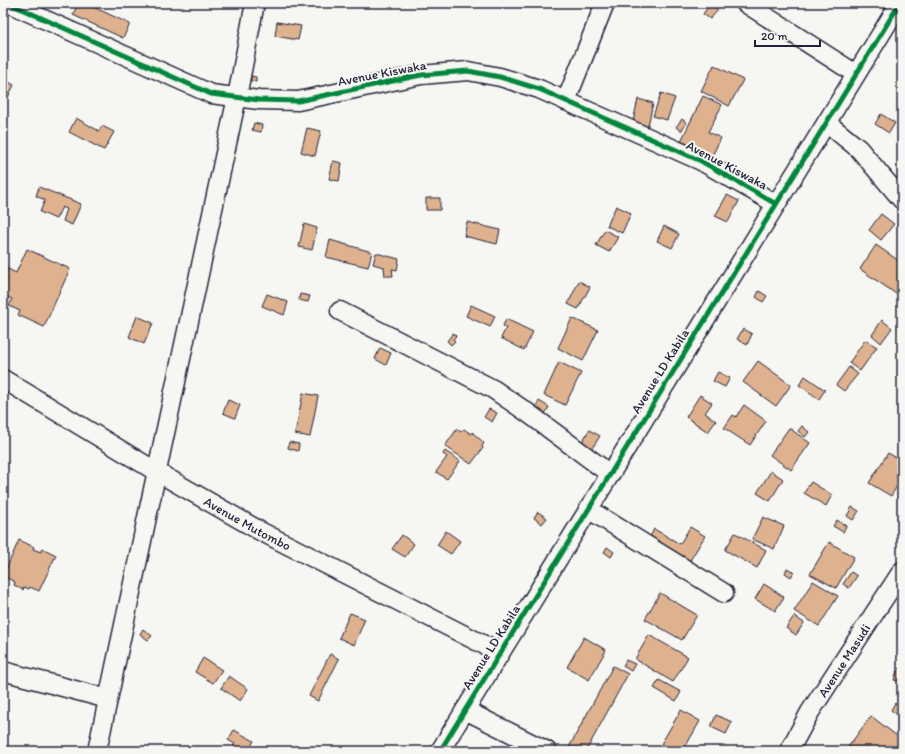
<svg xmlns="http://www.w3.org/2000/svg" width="905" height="754" font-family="Itim,sans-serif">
	<rect width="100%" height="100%" fill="#f6f6f2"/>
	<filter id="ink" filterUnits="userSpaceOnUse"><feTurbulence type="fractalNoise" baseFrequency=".025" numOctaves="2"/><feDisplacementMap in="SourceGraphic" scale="8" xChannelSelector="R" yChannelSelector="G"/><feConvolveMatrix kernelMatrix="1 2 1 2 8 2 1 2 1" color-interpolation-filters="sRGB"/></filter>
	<g filter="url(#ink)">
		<path fill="#dfb28f" stroke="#22223b" d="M78,3h7l45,21 -7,14 -50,-23z
			M710,4l8,6 -8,9 -7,-5z
			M277,22l24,4 -3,14 -23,-4z
			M714,65l29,15 -14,26 -28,-15z
			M251,76l5,1v5l-5,-1z
			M3,79l11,6 -11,22z
			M661,93l14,5 -8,22 -14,-4z
			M703,96l19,9 -14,27 13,6 -9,18 -31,-15z
			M638,99l15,4 -6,27 -15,-4z
			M881,114l14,9 -6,10 -14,-9z
			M76,118l23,13 3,-5 12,6 -10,18 -35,-18z
			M682,119l5,4 -6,8 -5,-4z
			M254,123l8,2 -1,7 -9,-2z
			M307,128l14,3 -6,25 -14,-4z
			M333,161l9,2 -3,18 -10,-2z
			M39,187l42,17 -9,21 -9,-4 4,-12 -5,-2 -6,12 -16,-7 5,-12 -9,-4z
			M727,195l12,6 -11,21 -13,-6z
			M426,198h14v12h-14z
			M616,206l15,7 -9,20 -15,-7z
			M881,214l13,10 -13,16 -12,-10z
			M467,222l33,8 -3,14 -33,-8z
			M304,224l13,4 -5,22 -13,-3z
			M664,226l15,8 -7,14 -15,-7z
			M605,230l13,7 -9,15 -13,-7z
			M330,240l42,12 -4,15 -42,-10z
			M876,245l26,18v29l-3,4 -39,-27z
			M27,249l43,20 -26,58 -26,-12 2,-4 -11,-5 3,-7 -9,-4 1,-28 12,6z
			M376,253l23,6 -2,11 -5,-1 1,7h-8l-1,-9 -11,-3z
			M579,281l11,6 -12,22 -10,-5z
			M759,291l8,5 -4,6 -7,-5z
			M267,294l21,8 -4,13 -22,-9z
			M300,294l10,2 -2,6 -9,-2z
			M471,305l24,11 -5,11 -24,-11z
			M137,316l16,7 -9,21 -15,-7z
			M572,318l26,12 -15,31 -25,-13z
			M506,319l27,13 -9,18 -23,-12 5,-10 -3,-2z
			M882,320l10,8 -11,15 -9,-8z
			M743,329l9,5 -5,11 -10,-6z
			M453,333l3,3 -3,3 2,2 -4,4 -4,-4z
			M865,340l12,7 -17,24 -11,-8z
			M380,348l11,5 -5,12 -11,-6z
			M758,361l33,24 -15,21 -33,-24z
			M559,362l22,11 -16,32 -21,-10z
			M849,367l9,7 -14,17 -8,-6z
			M718,372l12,6 -5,9 -12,-6z
			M805,376l20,14 -6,9 -20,-14z
			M303,393l15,3 -8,41 -15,-3z
			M700,395l12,8 -7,10 11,8 -8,11 -22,-15z
			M228,400l12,5 -5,13 -12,-5z
			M539,401l10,6 -6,10 -10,-6z
			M744,405l22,16 -16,24 -26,-17 9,-13 3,2z
			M489,409l8,4 -5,9 -8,-5z
			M802,426l7,6 -4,5 -7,-6z
			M789,428l21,15 -19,27 -21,-15z
			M457,429l4,3 3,-3 7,5 1,-2 12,11 -2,3 1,2 -12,16 -26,-18z
			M589,430l11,6 -9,14 -10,-6z
			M289,442l10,2 -1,7 -10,-3z
			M445,451l15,10 -13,18 -11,-7 11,-15 -4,-3z
			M888,453l14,8v17l-11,18 -22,-13z
			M771,471l12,8 -13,22 -13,-8z
			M811,482l21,13 -6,11 -22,-13z
			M852,507l7,4 -6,9 -6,-4z
			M538,512l9,6 -5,6 -8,-6z
			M763,517l21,9 -10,23 -22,-10z
			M837,520l9,6 -3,6 -10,-6z
			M690,527l15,9 -16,26 -40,-23 5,-10 26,15z
			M446,531l14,10 -9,13 -14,-9z
			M735,533l31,17 -9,18 -32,-18z
			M402,535l12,9 -9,13 -13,-8z
			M19,540l15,7 -1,2 8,3 1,-4 14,7 -17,36 -9,-4 -1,2 -5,-2 -1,3 -9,-5 1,-3 -12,-6z
			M829,542l25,15 -18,31 -26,-14z
			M607,547l7,5 -3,5 -7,-5z
			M787,568l7,4 -3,5 -6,-4z
			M851,572l6,4 -8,12 -6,-4z
			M813,581l25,15 -19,30 -25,-15z
			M764,584l20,13 -9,14 -20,-12z
			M660,593l37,22 -15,25 -37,-21z
			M350,613l15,6 -11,26 -15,-7z
			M794,616l10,7 -8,12 -10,-7z
			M143,629l9,7 -4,4 -8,-6z
			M649,635l39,22 -15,25 -38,-23z
			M584,637l22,13 -17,30 -22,-13z
			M330,654l9,5 -21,42 -9,-5z
			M203,658l19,12 -9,13 -18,-11z
			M626,660l9,4 -4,7 -8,-5z
			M613,666l15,8 -42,77h-19z
			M898,668l4,1v13l-8,-2z
			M229,676l19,13 -8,12 -19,-13z
			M659,680l22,12 -5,9 -22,-13z
			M895,703l7,5v10l-11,-8z
			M681,710l19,11 -17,30h-10l-12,-7z
			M716,715l16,7 -6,12 -15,-7z
			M871,716l30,23 -8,12h-39l-6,-4z
			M234,730l20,11 -6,10h-17l4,-7 -7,-4z"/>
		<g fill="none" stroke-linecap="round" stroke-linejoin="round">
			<g stroke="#22223b" stroke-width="21">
				<g id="street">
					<path d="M8,3l203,91 48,6 39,1 123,-26 47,-4 32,6 39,12 162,72 75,43"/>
					<path d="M745,3l111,71"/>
					<path d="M566,101l39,-98"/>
					<path d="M827,123l32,26 43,51"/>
					<path d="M340,311l153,78 35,24 82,61"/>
					<path id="s1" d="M3,379l154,93 103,59 240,122"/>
					<path d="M588,509l136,84"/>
					<path d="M3,671l105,28"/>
					<path d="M465,710l82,41"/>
					<path d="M97,751l140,-654 18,-94"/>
					<path d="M440,751l460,-748"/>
					<path id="s2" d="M789,751l21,-39 92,-141"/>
				</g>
			</g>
			<use href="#street" stroke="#f6f6f2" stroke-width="18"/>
			<g stroke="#f6f6f2" stroke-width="8">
				<path id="cycleway" d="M8,3l203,91 48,6 39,1 123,-26 47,-4 32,6 39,12 162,72 75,43
					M440,751l460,-748"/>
			</g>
			<use href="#cycleway" stroke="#00873e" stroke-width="5"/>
		</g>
	</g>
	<g text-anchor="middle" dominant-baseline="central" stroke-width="4" stroke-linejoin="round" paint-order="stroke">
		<g font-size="13" fill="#22223b" stroke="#f6f6f2">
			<text transform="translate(382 73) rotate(-11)">Avenue Kiswaka</text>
			<text transform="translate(727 165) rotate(28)">Avenue Kiswaka</text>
			<text transform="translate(660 371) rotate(-58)">Avenue LD Kabila</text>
			<text stroke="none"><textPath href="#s1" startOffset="284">Avenue Mutombo</textPath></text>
			<text transform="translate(491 647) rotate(-58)">Avenue LD Kabila</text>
			<text stroke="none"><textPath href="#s2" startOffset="106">Avenue Masudi</textPath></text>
		</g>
	</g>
	<rect width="905" height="754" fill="none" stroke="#f6f6f2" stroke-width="16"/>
	<rect x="8" y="8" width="889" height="738" fill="none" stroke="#22223b" stroke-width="1.5" filter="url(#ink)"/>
	<path d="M755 40v6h65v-6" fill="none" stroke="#22223b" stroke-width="2"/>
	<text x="761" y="40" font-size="12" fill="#22223b" stroke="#f6f6f2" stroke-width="3" paint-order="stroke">20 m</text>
</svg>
